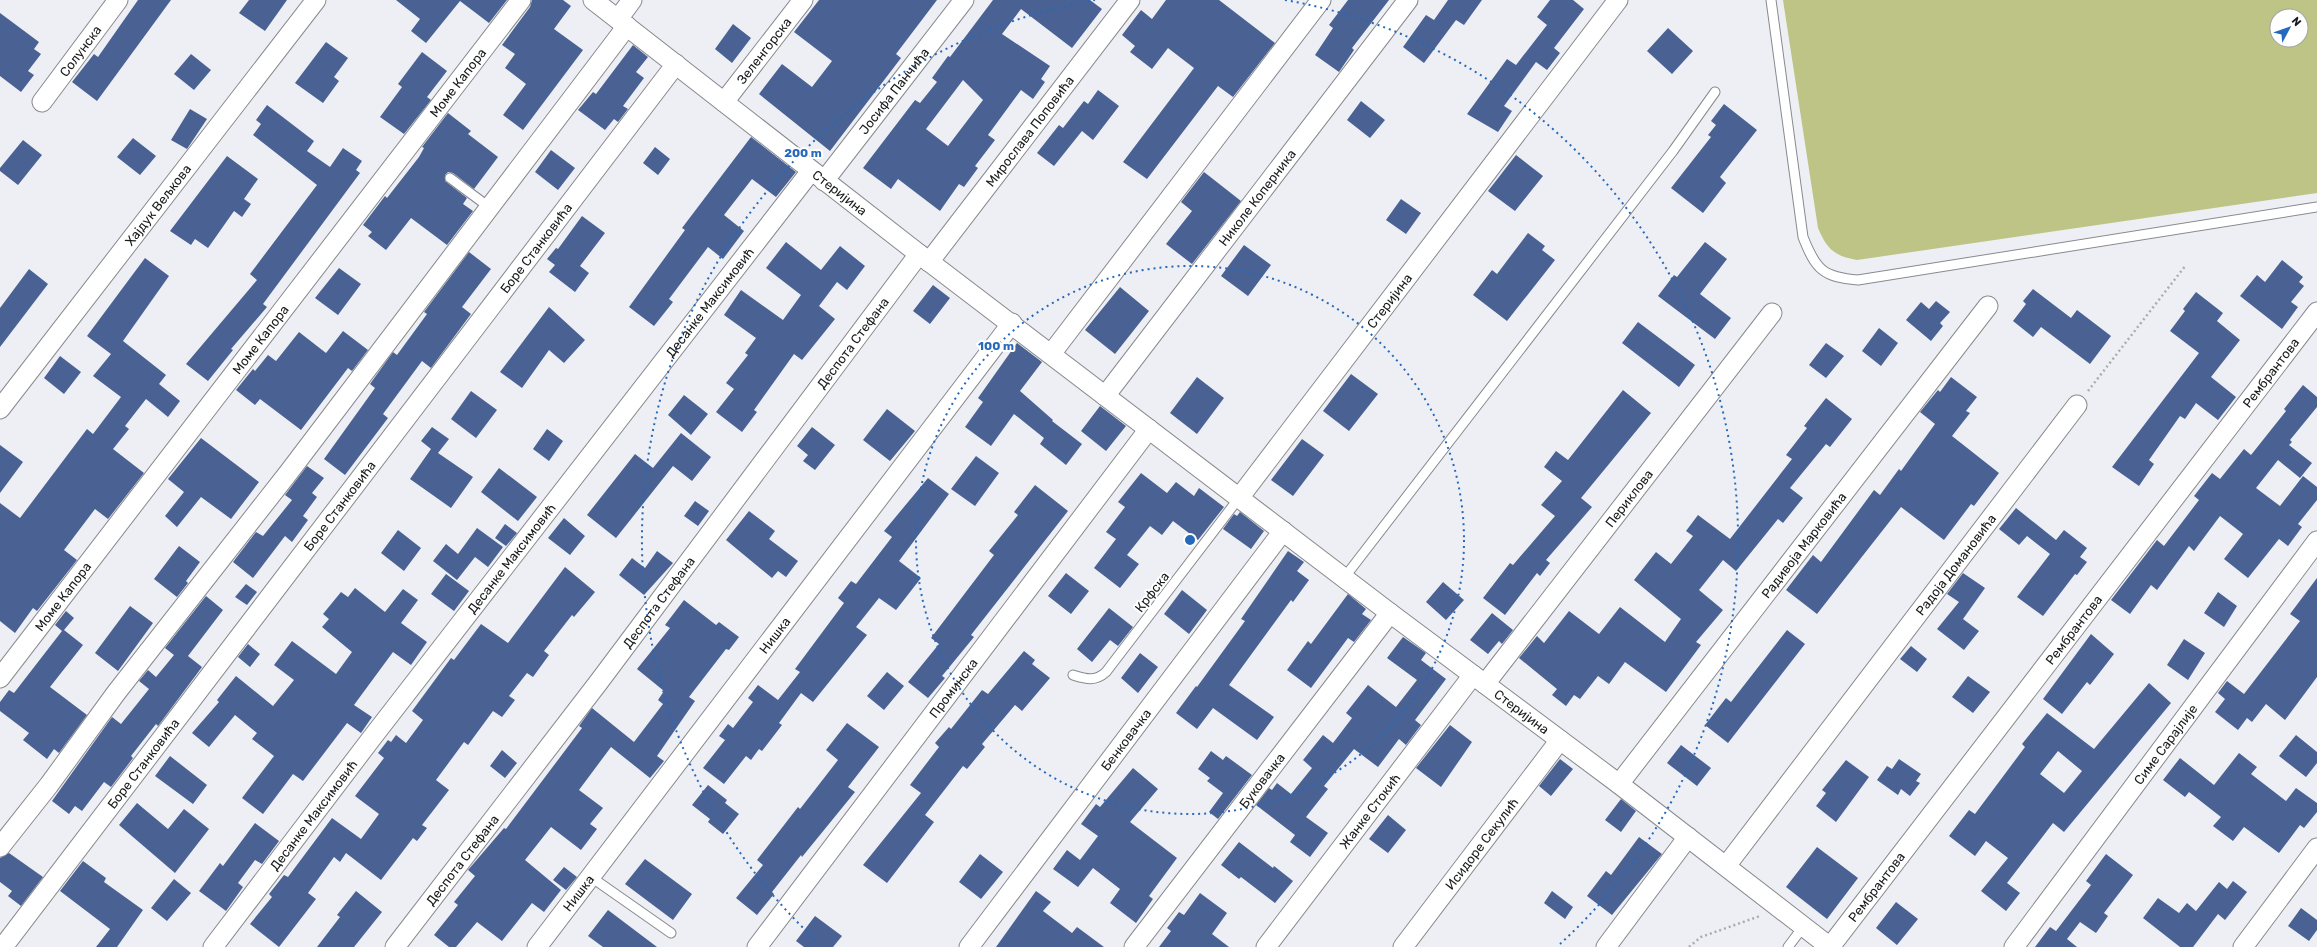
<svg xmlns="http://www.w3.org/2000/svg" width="2317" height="947" font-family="Rubik,sans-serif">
	<rect width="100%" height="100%" fill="#edeff4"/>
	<path fill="#bec485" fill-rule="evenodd" d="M1783,0h534v193l-460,67c-23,-4 -30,-11 -39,-32zM2277,16h24v24h-24z"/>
	<path fill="#4a6293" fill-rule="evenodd" d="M138,0h33l-74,101 -25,-19 22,-28 4,3z
		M249,0h38l-22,31 -26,-18z
		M396,0h111l-18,23 -29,-22 -34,42 -15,-12 9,-12z
		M532,0h31l8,6 -17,23 29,21 -60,80 -20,-15 23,-31 -21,-16 10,-14 -13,-9 28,-38z
		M819,0h118l-41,54 5,4 -71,93 -71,-57 23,-30 30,23 20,-26 -38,-29z
		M993,0h97l12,9 -30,39 -51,-39 -19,25 48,32 -9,13 4,3 -12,17 -12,-9 -33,45 7,5 -20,26 3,2 -14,19 -5,-3 -19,27 -42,-32 -7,10 -28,-21 52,-68 5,3 17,-21 -5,-4 16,-22 2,1zM963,80l20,20 -35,46 -22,-17z
		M1166,0h53l56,43 -42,54 -15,-11 -71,93 -24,-17 71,-94 -26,-20 -16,21 -22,-17 5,-6 -13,-11 19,-25 11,9z
		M1348,0h41l-37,48 2,2 -15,22 -24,-17 18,-27 -4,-3z
		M1448,0h34l-18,25 -8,-5 -32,43 -21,-16 23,-32 8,5z
		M1550,0h23l11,9 -30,39 6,5 -13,17 -11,-8 -32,44 8,5 -14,21 -31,-18 40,-55 9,6 31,-40 -10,-8z
		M0,13l39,29 -5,7 7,5 -13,17 6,4 -13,17 -21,-16z
		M733,24l18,14 -19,25 -17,-14z
		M1668,28l25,23 -21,23 -25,-23z
		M326,42l22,16 -14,19 5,4 -16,22 -28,-20z
		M633,45l15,12 -12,15 8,6 -21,28 5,3 -10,13 -4,-3 -9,11 -27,-20 15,-18 3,2z
		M422,52l25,19 -20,26 4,3 -27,34 -24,-17 22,-30 -4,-3z
		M191,54l20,16 -17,20 -20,-16z
		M1098,90l21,16 -26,34 -11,-9 -28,35 -17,-13 22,-28 4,3 21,-27 4,3z
		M1361,101l24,19 -15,18 -23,-18z
		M1724,104l33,26 -37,47 6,6 -23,30 -32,-25 40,-51 -3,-2 8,-10 -5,-4z
		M267,105l47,36 -7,10 23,16 13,-19 19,13 -6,9 4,3 -97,131 4,3 -36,42 2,1 -25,31 -22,-17 71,-84 -7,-6 67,-89 -64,-50 8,-11 -5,-4z
		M190,109l17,10 -20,30 -16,-9z
		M448,113l23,18 -3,3 30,23 -24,32 -21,-16 -5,-1 -3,3v6l22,17 -4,6 10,7 -26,34 -36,-27 -25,32 -18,-14 4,-4 -9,-7 22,-29 2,2 32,-41 5,-9 -2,-1z
		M751,137l45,35 -20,25 -24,-18 -28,36 20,16 -21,28 -15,-12 -39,52 4,3 -19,24 -25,-19 56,-77 -3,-2z
		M133,138l23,18 -16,19 -23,-18z
		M23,140l19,15 -24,30 -18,-14v-3z
		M655,147l15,12 -12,16 -15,-12z
		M551,150l24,18 -17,22 -23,-18z
		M1516,155l27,21 -28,35 -27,-20z
		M227,156l31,23 -14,20 7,5 -9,13 -8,-6 -26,37 -13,-9 -4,6 -21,-14z
		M1204,172l37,29 -49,63 -26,-20 26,-33 -11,-9z
		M1401,199l20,14 -15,21 -20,-14z
		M582,216l23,17 -25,33 9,7 -14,19 -26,-20 6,-7 -8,-6 9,-11 2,1z
		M1528,233l17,13 -3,4 13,10 -48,61 -34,-26 19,-25 5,4z
		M786,242l35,28 19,-24 25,20 -18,24 -10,-8 -18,24 16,13 -33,41 -8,-6 -40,56 3,2 -15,20 -26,-20 18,-23 -8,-6 22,-28 -3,-2 11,-15 -32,-23 17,-25 42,30 18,-25 -35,-27z
		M1705,242l22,17 -27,35 31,24 -16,21 -57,-43 16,-21 3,2z
		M1244,245l27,20 -23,31 -27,-20z
		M469,252l22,17 -29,38 9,7 -40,54 -9,-7 -39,53 5,4 -43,57 -21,-16 51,-71 -5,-4 23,-32 4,3 30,-41 -3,-2z
		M145,258l24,18 -46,65 43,34 -7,9 21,17 -12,16 -22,-18 -21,27 4,3 -16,20 31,24 -36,46 -13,-10 -31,41 13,10 -40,51 -4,-3 -18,25 -15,-12v-118l20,15 67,-89 6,5 28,-37 -28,-21 18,-22 -24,-18z
		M2282,260l21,17 -4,5 5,4 -13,16 7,5 -16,22 -42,-33 17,-21 8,7z
		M339,268l22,16 -23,31 -23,-17z
		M29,269l19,15 -48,63v-39z
		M933,285l17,13 -20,26 -17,-13z
		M1120,287l29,24 -34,43 -30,-24z
		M2033,289l38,29 6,-8 34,26 -21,28 -49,-37 -8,10 -20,-16 13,-17 -3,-3z
		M2196,292l27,21 -6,8 23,19 -29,37 25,20 -18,23 -22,-17 -11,16 -5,-3 -31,44 5,4 -15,22 -27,-19 87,-114 -29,-22 15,-20 -2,-2z
		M1936,301l14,11 -10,11 3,3 -12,15 -25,-21 15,-18 8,7z
		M549,307l36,33 -21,23 -15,-13 -27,38 -22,-16z
		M1638,322l57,43 -16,22 -57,-44z
		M1879,328l19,15 -17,23 -19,-15z
		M343,331l25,19 -16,21 -4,-3 -47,62 -41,-31 -5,6 -19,-15 17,-21 2,2 13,-16 8,6 23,-29 27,21z
		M1017,343l25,19 -22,29 33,29 -1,1 30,23 -16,21 -26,-21 4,-6 -30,-24 -23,32 -26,-19 18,-25 -5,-4z
		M1826,343l18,13 -18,22 -17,-13z
		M60,356l21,16 -17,22 -20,-16z
		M1351,374l27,20 -29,37 -26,-20z
		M1197,377l27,21 -27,36 -27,-21z
		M1951,377l26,20 -11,14 4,2 -18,23 47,37 -25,33 -3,-2 -27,36 -43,-33 -84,107 -31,-24 27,-35 8,7 53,-72 6,5 19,-26 2,2 34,-47 -15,-12 18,-22 2,2z
		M2303,385l14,12v10l-27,33 2,2 -3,3 23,18 -12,15 -22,-18 -22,28 24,18 23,-30 14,11v13l-19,24 4,3 -14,19 -9,-7 -31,39 -24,-19 19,-25 -23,-18 -26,35 -5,-5 -32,44 -6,-5 -21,29 -19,-14 46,-60 7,6 35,-46 -5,-4 18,-23 8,6 24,-30 7,6 35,-44 -2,-2z
		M1623,390l28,23 -70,85 11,9 -46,53 4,3 -10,13 -3,-3 -32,42 -22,-17 27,-35 3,2 42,-49 -14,-11 21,-24 -18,-14 12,-16 12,9z
		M471,391l26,19 -21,28 -25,-19z
		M684,395l24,19 -17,21 -23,-20z
		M1826,398l26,21 -22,28 -4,-3 -36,44 13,10 -20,25 -5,-4 -42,52 -13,-11 -24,30 24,20 -27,32 5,3 -35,47 -41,-30 -16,22 -11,-8 -18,23 -6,-4 -8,11 -14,-11 5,-6 -38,-31 18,-22 7,7 25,-32 30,23 21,-27 45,35 16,-23 -47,-39 22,-28 15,12 22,-28 -7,-5 12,-16 32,24 62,-80 -6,-4 21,-27 -3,-2z
		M1100,406l26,20 -20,25 -25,-20z
		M887,409l28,22 -25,30 -27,-21z
		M432,427l17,12 -11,14 35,24 -22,31 -41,-29 21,-30 -10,-8z
		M812,427l23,18 -20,25 -12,-9 5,-6 -11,-9z
		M547,429l16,12 -14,20 -16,-12z
		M681,433l30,24 -19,24 -19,-15 -57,72 -29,-23 48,-61 18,14z
		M201,438l58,44 -28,37 -30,-22 -24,30 -12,-11 19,-24 -16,-13z
		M1302,439l22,16 -31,41 -22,-16z
		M0,445l23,17 -23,31z
		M976,456l23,17 -24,33 -24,-17z
		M307,466l17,12 -12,15 5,4 -14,19 5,4 -16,22 -7,-6 -32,42 -20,-16 23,-30 7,4 29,-36 -7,-5z
		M499,468l38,29 -19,24 -37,-29z
		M1141,473l26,20 9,-11 18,14 5,-8 25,19 -26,33 -25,-19 -11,14 -12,-9 -23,29 12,9 -19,24 -26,-20 22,-29 -10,-7 19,-25 -7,-5z
		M928,478l21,16 -50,67 22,17 -25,32 -17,-12 -23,29 11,8 -54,67 -12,-9 -22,30 3,2 -20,26 -3,-2 -8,11 -5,-4 -22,28 -21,-16 22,-28 -6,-4 9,-12 5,4 20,-26 -5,-4 10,-13 20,15 22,-28 -5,-3 49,-66 -6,-5 13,-17 5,3 36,-47 -8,-6z
		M1035,485l33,26 -97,124 3,2 -32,39 3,2 -17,20 -20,-16 31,-38 -8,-6 63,-83 -5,-4 29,-36 -4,-3z
		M695,501l14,10 -11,15 -14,-10z
		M2016,508l40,32 8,-10 23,18 -7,9 7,5 -10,13 -2,-1 -32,42 -26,-19 33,-43 -23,-18 -8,9 -20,-16z
		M749,511l26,20 -6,8 29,22 -12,16 -8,-6 -6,7 -46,-38z
		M1240,512l24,19 -13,18 -28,-20 11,-15 3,2z
		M564,518l21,18 -15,19 -22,-17z
		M505,524l12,9 -11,13 -11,-8z
		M477,528l26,19 -15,20 -13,-10 -18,23 -24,-19 13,-17 12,10z
		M398,530l23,18 -17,23 -23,-18z
		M179,546l21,16 -14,19 2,2 -11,14 -23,-18z
		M657,551l16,12 -29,32 -25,-20 13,-17 13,10z
		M1288,551l16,11 -7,9 12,9 -16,22 -2,-2 -62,85 45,32 -17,23 -44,-32 -16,21 -21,-16 20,-27 1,1 48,-66 -4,-2z
		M565,567l30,25 -21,25 -2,-2 -28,36 5,4 -16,22 -6,-4 -18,23 6,4 -13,17 -9,-6 -25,34 -4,-3 -28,38 13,10 -27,35 5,3 -10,13 -4,-3 -32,42 -35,-27 -6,9 -6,-5 -26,36 8,6 -37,48 -29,-23 22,-27 -3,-3 15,-19 4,2 44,-59 29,21 18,-25 -24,-18 29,-38 -6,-5 10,-13 3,2 5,-7 10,8 17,-23 -11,-9 39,-53 3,2 27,-36 27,19z
		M1066,573l23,18 -18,23 -23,-18z
		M1963,573l22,15 -22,31 16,12 -15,19 -27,-21 22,-27 -12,-8z
		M446,574l23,17 -15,20 -23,-17z
		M2317,578v99l-32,43 -19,-16 -14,18 -5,-4 -9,12 -23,-18 10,-13 -7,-6 9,-12 17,13 56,-73 -10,-7z
		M1443,582l21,18 -18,20 -20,-18z
		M246,584l11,8 -10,13 -12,-8z
		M355,588l30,24 18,-23 15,11 -17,23 26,19 -16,23 -18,-13 -39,53 18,12 -11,16 -14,-10 -44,58 -10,-7 -30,40 -21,-16 32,-42 -22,-17 5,-6 -22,-18 -26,32 -17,-14 27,-31 -2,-2 19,-24 37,30 21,-26 -20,-15 18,-24 44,33 16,-22 -30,-25 7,-8 -6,-5 18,-22 7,5z
		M1182,590l25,20 -18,24 -25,-20z
		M2218,592l19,14 -13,21 -20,-14z
		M1348,594l18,15 -4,5 9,6 -17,22 -6,-4 -37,50 -24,-18 21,-29 3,3z
		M206,596l17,14 -35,46 14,11 -44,59 -2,-2 -25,32 2,2 -22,29 -7,-5 -22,29 -7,-5 -6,8 -17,-13 60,-84 9,7 28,-35 -10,-8 9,-11 8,7 18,-22 -9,-7z
		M684,600l32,25 3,-3 20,15 -10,13 -3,-1 -37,48 6,4 -38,55 7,5 -14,17 -39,-31 -32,43 24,18 -13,16 7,5 -16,21 -30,-23 -26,33 36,30 -17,22 -12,-9 -30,38 -25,-19 -21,25h-7l-15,-12 24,-30 -4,-3 21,-26 -7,-6 36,-42 2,1 76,-101 -3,-2 13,-18 42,34 29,-38 -5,-4 6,-9 -27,-22 33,-41 -5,-3z
		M130,606l23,17 -35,48 -23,-18z
		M1109,608l24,19 -15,19 -8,-6 -18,22 -15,-13z
		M66,611l8,7 -10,12 19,15 -33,42 37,28 -28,38 -5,-4 -7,10 -24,-19 6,-7 -29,-22v-9l9,-12 5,3 48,-62 -7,-6z
		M1492,613l21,17 -11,14 -3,-3 -11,13 -18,-14z
		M1787,630l18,14 -77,99 -23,-18 21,-27 5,4z
		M2091,634l23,20 -24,31 -3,-3 -25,32 -19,-15z
		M1403,637l23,16 -5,7 25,19 -31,41 6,5 -15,20 -7,-6 -21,28 -24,-18 -30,37 4,3 -22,28 22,16 -18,24 -20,-15 5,-7 -39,-30 13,-17 3,2 5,-7 14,11 21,-26 -9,-8 20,-25 10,8 19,-25 -6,-5 22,-28 28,22 21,-27 -30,-22z
		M2184,639l21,14 -17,27 -21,-15z
		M248,644l12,10 -10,13 -12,-10z
		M1911,646l16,13 -10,13 -17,-13z
		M1024,651l11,9 -3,4 18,14 -28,33 -7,-6 -33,39 3,3 -18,22 -4,-3 -38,49 9,7 -47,61 -24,-18 58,-72 -11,-8 29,-38 -4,-4 14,-16 2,2 31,-39 6,4z
		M1140,653l18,14 -20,26 -17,-15z
		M887,672l17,14 -20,24 -17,-14z
		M1968,676l22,16 -17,21 -21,-16z
		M2149,683l22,20 -107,129 -11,-9 -46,60 13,10 -14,18 -25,-20 27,-33 -22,-17 -11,15 -26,-20 20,-26 6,4 50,-67 -3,-3 25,-31 47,36zM2058,751l24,20 -18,22 -24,-19z
		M847,723l32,24 -31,40 7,5 -53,65 -1,-2 -29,37 2,2 -17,21 -21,-17 27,-33 -6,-5 41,-53 2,2 38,-49 -12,-10z
		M1450,725l22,17 -31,45 -25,-19z
		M2296,735l21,17v11l-11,14 -27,-21z
		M1681,745l30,23 -14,18 -30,-23z
		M502,750l15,13 -12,15 -15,-12z
		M1211,751l12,9 3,-4 26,19 -34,44 -9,-7 14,-19 -16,-12 3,-3 -12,-9z
		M2239,753l18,14 -6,7 35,27 10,-13 21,15v9l-13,16 -4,-3 -21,28 -35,-26 -11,14 -20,-15 8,-9 -32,-25 -4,5 -22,-17 17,-22 34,27z
		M170,756l37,29 -14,19 -38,-28z
		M1560,759l13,10 -22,27 -12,-10z
		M1899,759l22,15 -5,7 4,2 -10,13 -9,-7 -3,6 -21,-15 10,-14 5,3z
		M1846,760l23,17 -33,45 -20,-16 10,-13 -4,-3z
		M1133,768l25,21 -28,33 47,36 -28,38 4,3 -17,24 -26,-20 10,-14 -27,-21 -15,19 -25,-18 14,-19 13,10 18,-24 -17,-12 15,-20 4,3z
		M708,785l19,15 -2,3 14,11 -16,20 -15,-12 2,-3 -18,-14z
		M1621,799l15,12 -15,21 -16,-12z
		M137,803l31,26 16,-20 25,20 -34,44 -56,-48z
		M1388,815l18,15 -18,23 -19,-14z
		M255,823l24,18 -17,23 -7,-4 -17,23 5,4 -17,24 -27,-20 21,-28 3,3z
		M1639,837l23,17 -50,61 -25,-19 19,-25 5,4z
		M1239,842l34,26 1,-2 19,15 -18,22 -34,-26 -2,2 -18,-14z
		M1817,847l41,31 -31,41 -41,-32z
		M9,853l34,24 -22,29 -13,-10 4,-5 -12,-9v-24z
		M980,854l23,18 -22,27 -22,-17z
		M2106,854l27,21 -29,38 4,3 -12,17 -16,-11 -13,17 10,8h-42l15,-20 6,4 35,-46 -5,-4z
		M645,859l47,35 -19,26 -48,-36z
		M83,861l23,17 -2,4 39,28 -26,37h-21l14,-18 -50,-38z
		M564,867l13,10 -11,13 -13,-10z
		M174,879l17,14 -24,28 -16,-13z
		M2233,881l14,11 -22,28 -7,-6 -25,33h-13l-37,-29 15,-20 21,15 8,-10 9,8 23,-29 8,7z
		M356,891l26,21 -28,35h-37l23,-30 -3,-2z
		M1036,891l15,11 -8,9 29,22 5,-6 27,20h-108z
		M1552,891l21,16 -8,12 -21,-16z
		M1200,893l27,20 -15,21 17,13h-70l12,-16 -4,-3 12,-16 5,3z
		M1896,902l22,17 -21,26 -21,-17z
		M2301,908l16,12v10l-8,11 -21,-15z
		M608,910l49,37h-54l-15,-11z
		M815,916l27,20 -9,11h-29l-8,-6z"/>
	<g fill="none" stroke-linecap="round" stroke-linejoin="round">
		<g stroke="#888a8e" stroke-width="11">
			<path id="service" d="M1771,0l32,237c13,33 20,40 55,43l459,-73
				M450,178l39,29
				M1344,578l329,-427 42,-59
				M1073,675c13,4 22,7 33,-3l133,-174
				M591,877l80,56
				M1788,947l15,-20"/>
		</g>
		<g stroke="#888a8e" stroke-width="21">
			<g id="minor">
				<path id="s1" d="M593,0l326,254 471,359 229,171 211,163"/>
				<path d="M618,19l14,-19"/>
				<path id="s2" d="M42,102l76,-102"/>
				<path id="s3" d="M724,102l79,-102"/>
				<path id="s4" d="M824,181l140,-181"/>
				<path id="s5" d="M929,262l201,-262"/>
				<path d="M1051,354l270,-354"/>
				<path id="s6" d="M1105,396l303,-396"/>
				<path id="s7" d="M0,409l316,-409"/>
				<path id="s8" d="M1239,498l379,-498"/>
				<path id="s9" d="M0,678l521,-678"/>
				<path id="s10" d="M1485,684l287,-371"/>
				<path id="s11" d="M1619,784l369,-478"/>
				<path d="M0,847l49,-62 67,-92 173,-221 338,-446"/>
				<path id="s12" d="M1726,866l351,-461"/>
				<path id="s13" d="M3,947l673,-883"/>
				<path id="s14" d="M213,947l158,-208 440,-568"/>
				<path id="s15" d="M395,947l203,-264 321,-429"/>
				<path id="s16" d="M537,947l475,-624"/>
				<path id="s17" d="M757,947l392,-518"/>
				<path id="s18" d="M969,947l314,-416"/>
				<path id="s19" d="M1134,947l256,-334"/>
				<path id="s20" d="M1266,947l207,-272"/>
				<path id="s21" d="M1403,947l157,-207"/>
				<path d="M1606,947l82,-110"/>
				<path id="s22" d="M1830,947l487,-635"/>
				<path id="s23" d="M2014,947l303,-406"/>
				<path d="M2243,947l74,-99"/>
			</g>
		</g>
		<path stroke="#aaacb0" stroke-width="2.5" stroke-dasharray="2 3" stroke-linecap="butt" d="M2088,391l98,-126
			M1689,947l12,-10 59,-21"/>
		<use href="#service" stroke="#fff" stroke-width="9"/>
		<use href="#minor" stroke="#fff" stroke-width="19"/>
	</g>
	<g fill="none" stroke="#2569ba" stroke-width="2" stroke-dasharray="2 4">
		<circle cx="1190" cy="540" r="274"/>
		<path d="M820 944A548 548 0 0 1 1095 0M1285 0A548 548 0 0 1 1560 944"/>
	</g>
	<g text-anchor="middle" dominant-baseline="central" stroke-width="4" stroke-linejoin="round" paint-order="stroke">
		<g font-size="13" fill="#191a1b" stroke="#fff">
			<text stroke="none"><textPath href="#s2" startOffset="64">Солунска</textPath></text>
			<text stroke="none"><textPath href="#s3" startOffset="65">Зеленгорска</textPath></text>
			<text stroke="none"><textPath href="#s9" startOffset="751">Моме Капора</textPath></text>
			<text stroke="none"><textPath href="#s4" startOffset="114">Јосифа Панчића</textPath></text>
			<text stroke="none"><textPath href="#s5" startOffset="165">Мирослава Поповића</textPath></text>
			<text stroke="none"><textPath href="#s1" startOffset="313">Стеријина</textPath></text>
			<text stroke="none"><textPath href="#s6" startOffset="250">Николе Коперника</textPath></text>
			<text stroke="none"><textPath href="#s7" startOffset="258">Хајдук Вељкова</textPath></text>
			<text stroke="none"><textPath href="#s13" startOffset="879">Боре Станковића</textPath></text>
			<text stroke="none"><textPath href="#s8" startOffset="248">Стеријина</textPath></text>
			<text stroke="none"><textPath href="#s14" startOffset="814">Десанке Максимовић</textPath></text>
			<text stroke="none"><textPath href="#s9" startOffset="427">Моме Капора</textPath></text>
			<text stroke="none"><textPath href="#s15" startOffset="758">Деспота Стефана</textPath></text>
			<text stroke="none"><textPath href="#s22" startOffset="724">Рембрантова</textPath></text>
			<text stroke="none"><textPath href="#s10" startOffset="235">Периклова</textPath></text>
			<text stroke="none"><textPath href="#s13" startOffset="555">Боре Станковића</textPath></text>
			<text stroke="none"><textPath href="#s11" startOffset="302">Радивоја Марковића</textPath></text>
			<text stroke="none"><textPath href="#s14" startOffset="490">Десанке Максимовић</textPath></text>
			<text stroke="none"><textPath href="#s12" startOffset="379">Радоја Домановића</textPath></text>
			<text transform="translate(1152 592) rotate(-52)">Крфска</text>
			<text stroke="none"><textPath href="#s9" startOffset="103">Моме Капора</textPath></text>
			<text stroke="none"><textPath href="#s15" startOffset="434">Деспота Стефана</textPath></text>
			<text stroke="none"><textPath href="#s22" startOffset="400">Рембрантова</textPath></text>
			<text stroke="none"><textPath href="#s16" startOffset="392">Нишка</textPath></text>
			<text stroke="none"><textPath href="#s17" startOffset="325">Проминска</textPath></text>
			<text stroke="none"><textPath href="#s1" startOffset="1170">Стеријина</textPath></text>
			<text stroke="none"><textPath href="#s18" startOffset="260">Бенковачка</textPath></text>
			<text stroke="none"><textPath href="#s23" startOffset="253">Симе Сарајлије</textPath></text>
			<text stroke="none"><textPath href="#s13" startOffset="231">Боре Станковића</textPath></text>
			<text stroke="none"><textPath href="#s19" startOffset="210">Буковачка</textPath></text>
			<text stroke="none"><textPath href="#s20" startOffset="171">Жанке Стокић</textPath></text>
			<text stroke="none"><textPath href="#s14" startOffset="166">Десанке Максимовић</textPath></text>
			<text stroke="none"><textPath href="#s21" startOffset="130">Исидоре Секулић</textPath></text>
			<text stroke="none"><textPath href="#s15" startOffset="110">Деспота Стефана</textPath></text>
			<text stroke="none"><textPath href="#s22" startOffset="76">Рембрантова</textPath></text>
			<text stroke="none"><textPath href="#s16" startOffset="68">Нишка</textPath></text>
		</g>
	</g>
	<circle cx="1190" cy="540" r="6" fill="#2569ba" stroke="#fff" stroke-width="2"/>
	<g font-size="12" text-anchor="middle" font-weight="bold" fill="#2569ba" stroke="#fff" stroke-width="4" stroke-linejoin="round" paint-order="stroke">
		<text x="803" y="157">200 m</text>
		<text x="996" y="350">100 m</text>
	</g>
	<g transform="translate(2289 28) rotate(49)"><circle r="19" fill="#ffffff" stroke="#a3a3a4"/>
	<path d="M0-3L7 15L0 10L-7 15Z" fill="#2569ba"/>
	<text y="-6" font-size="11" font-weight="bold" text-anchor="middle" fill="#191a1b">N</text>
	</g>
</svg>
